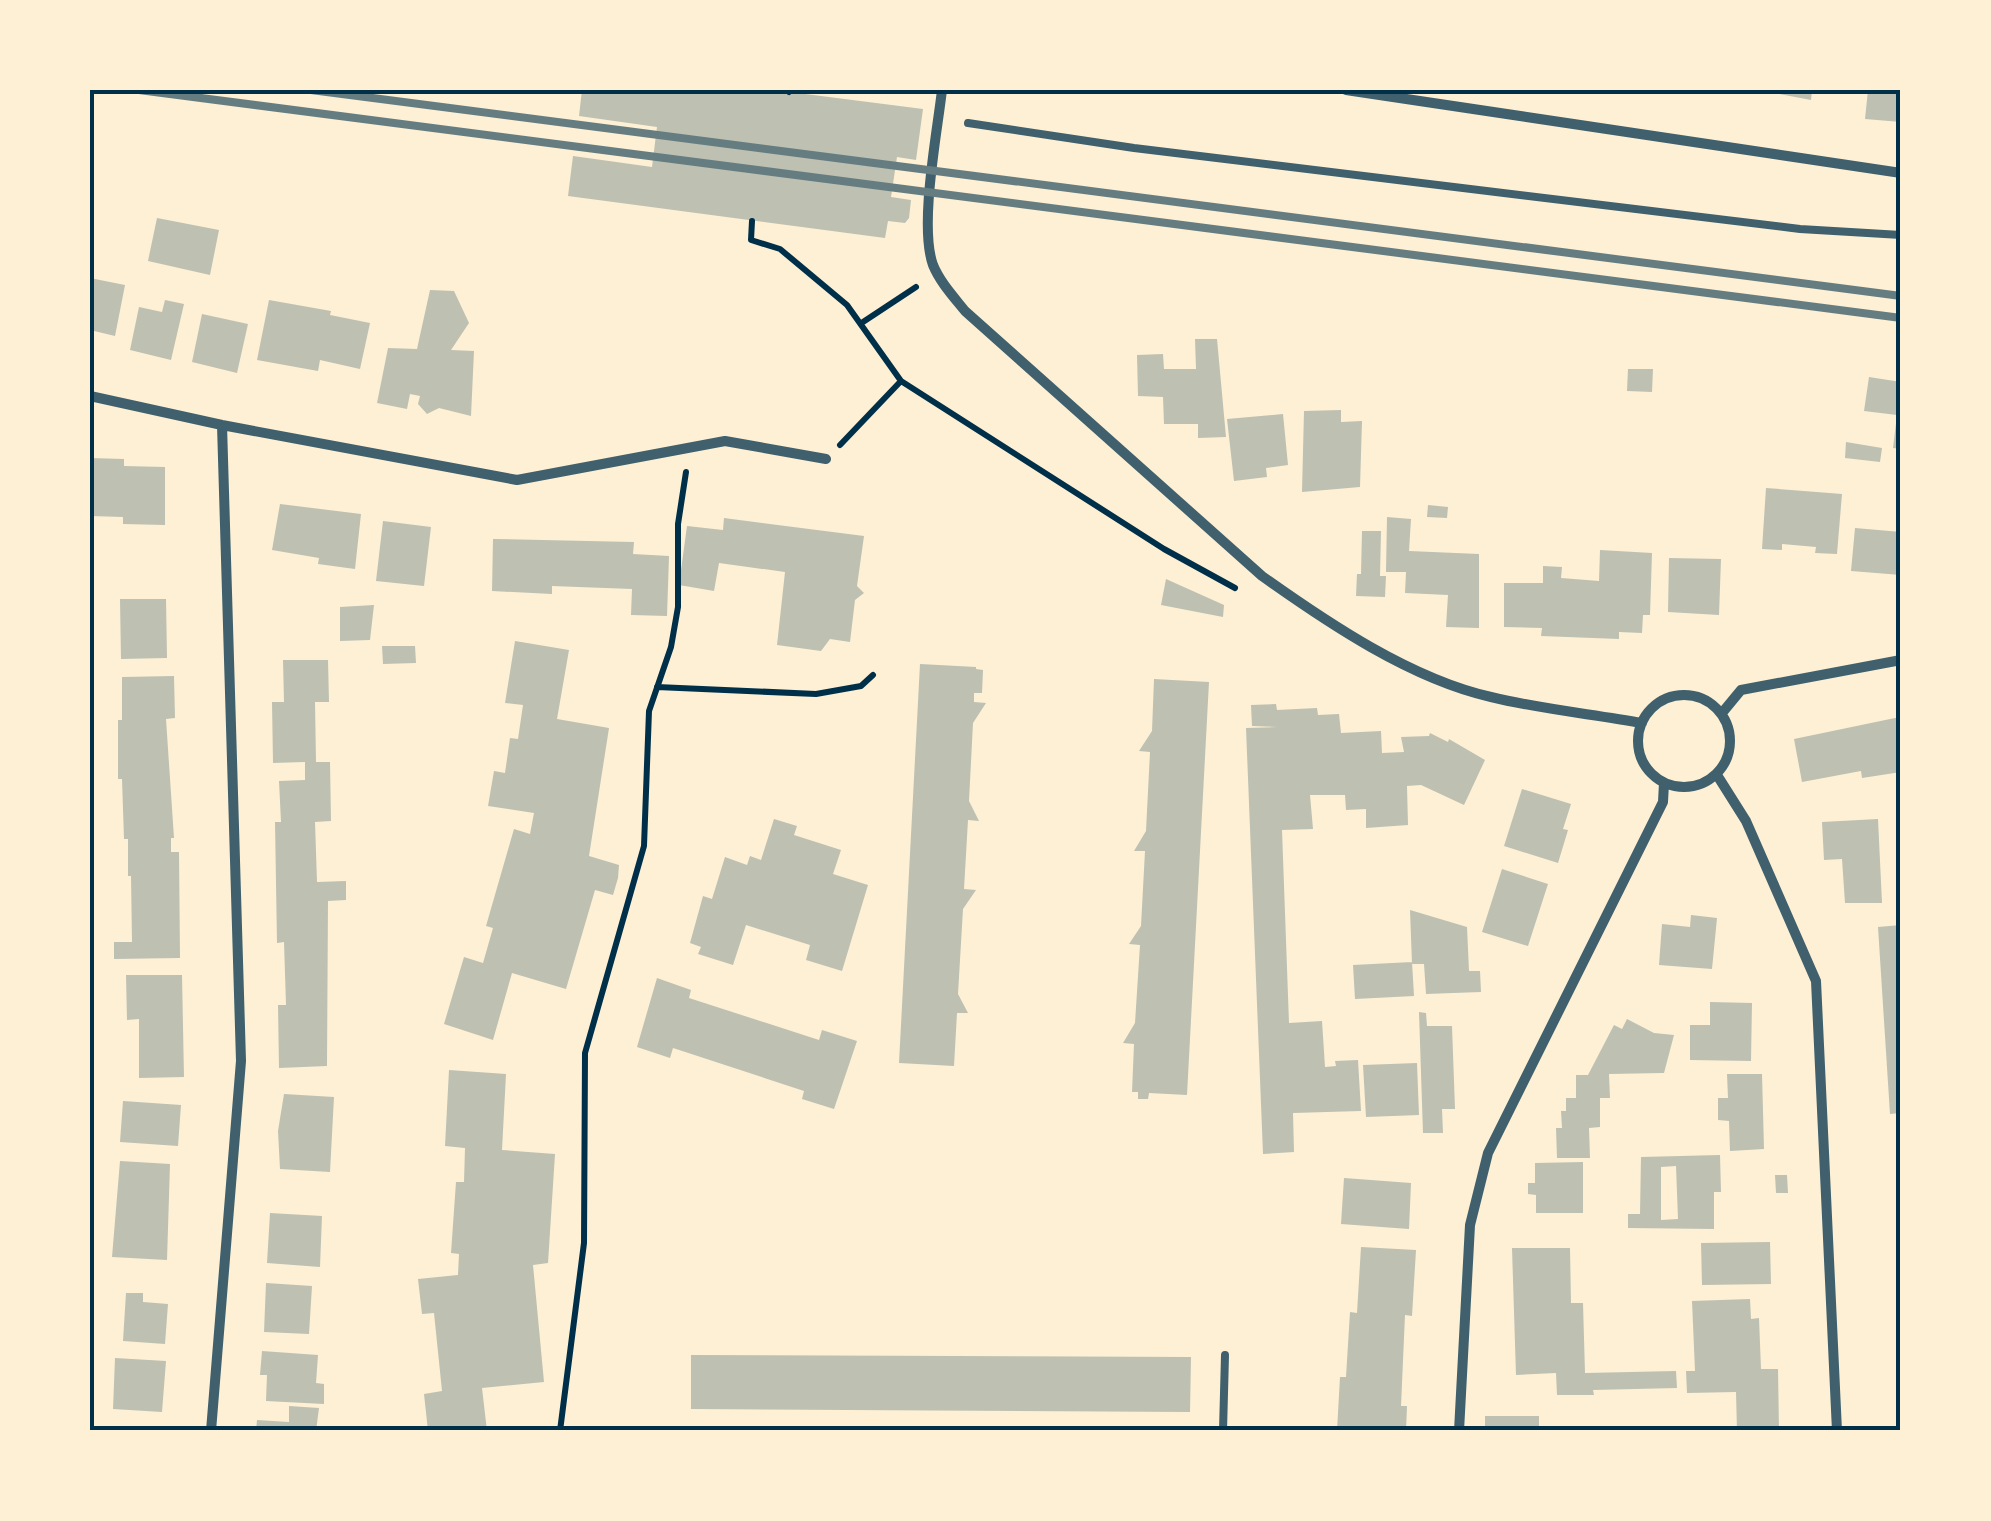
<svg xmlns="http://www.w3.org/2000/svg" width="1991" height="1521" font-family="'Source Serif 4',serif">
	<rect width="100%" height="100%" fill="#fdf0d5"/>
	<path fill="#bec0b2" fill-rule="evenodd" d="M582,90h192l149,19 -7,51 -19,-3 -6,40 20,3 -2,18 -4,5 -17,-2 -3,17 -317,-42 5,-40 79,11 5,-40 -78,-11z
		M1759,90h53l-1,10z
		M1868,90h33v32l-36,-3z
		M157,218l62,12 -9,45 -62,-14z
		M90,278l35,7 -10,51 -25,-6z
		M430,290l24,1 15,32 -18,27 23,1 -3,65 -32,-8 -12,6 -9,-10 2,-8 -10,-2 -3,15 -30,-6 11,-55 29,1z
		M165,300l19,4 -13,56 -41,-10 9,-43 23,5z
		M269,300l62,11 -1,4 40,8 -10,46 -40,-9 -2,11 -61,-11z
		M202,314l46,10 -11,49 -45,-11z
		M1195,339h22l9,98 -28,1v-14h-34l-1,-27 -25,-1 -1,-41 26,-1 1,15h32z
		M1628,369h25l-1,23 -25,-1z
		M1869,377l32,5v67l-8,-1 4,-33 -33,-4z
		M1341,410v12l21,-1 -2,66 -58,5 2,-81z
		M1283,414l5,51 -22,3 1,9 -33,4 -7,-62z
		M1846,442l36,6 -2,14 -35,-4z
		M90,458l34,1v7l41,1v58l-42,-1v-7l-33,-1z
		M1766,488l76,6 -5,60 -22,-1 1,-6 -34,-3v6l-20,-1z
		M280,504l81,10 -6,55 -37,-5 1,-6 -47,-8z
		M1428,505l20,2 -1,11 -20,-1z
		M1387,517l24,2 -2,32 70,3v74l-33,-1 2,-32 -43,-2 1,-21h-20z
		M724,518l140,18 -7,50 7,7 -9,7 -5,42 -20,-3 -9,12 -44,-6 8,-73 -66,-9 -5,28 -35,-6 8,-59 36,4z
		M383,521l48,6 -7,59 -48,-5z
		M1855,528l46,4v43l-50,-4z
		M1362,531h19l-1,45h6l-1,21 -29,-1 1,-22h4z
		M493,539l141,3 -1,12 36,2 -2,60 -36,-1 1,-26 -80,-3v8l-60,-3z
		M1600,550l52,3 -2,62h-7l-1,18 -23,-1v7l-78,-3 1,-8 -38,-1v-44h39v-17l19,1 -1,11 38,3z
		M1669,558l52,1 -2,56 -51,-3z
		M1166,579l58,26 -1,12 -62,-12z
		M120,599h46l1,59 -46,1z
		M374,605l-4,35 -30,1v-34z
		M515,641l54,9 -12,69 52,9 -20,128 30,9 -1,13 -5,17 -18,-5 -29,99 -54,-16 -19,67 -49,-16 20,-67 19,6 10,-35 -7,-2 28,-97 16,5 4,-21 -46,-7 6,-35 11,2 5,-35 8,1 5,-34 -18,-2z
		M382,646h33l1,17 -33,1z
		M283,660h45l1,42h-14l1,60h14l1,59 -16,1 2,60 29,-1v19l-18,1 -1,165 -48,2 -1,-63h8l-2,-63 -7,1 -2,-121h6l-2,-41 26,-1v-18l-32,1 -1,-61h12z
		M920,664l56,3v2l7,1 -1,23h-8v9l12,1 -13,20 -4,78 10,20 -11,-1 -4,69 12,1 -13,19 -5,85 10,19h-11l-3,53 -55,-3z
		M174,676l1,42 -9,1 8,119h-3v14h8l1,106 -66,1v-17h18l-1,-66h-3v-37h-4l-2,-60h-4v-59h4v-43z
		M1154,679l55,3 -22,413 -38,-2 -1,6h-10v-7h-6l2,-48 -11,-1 12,-20 5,-78 -11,-1 12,-18 4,-75h-11l12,-20 4,-79 -11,-1 13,-20z
		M1276,704l1,6 40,-2 1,7 21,-1 2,19 40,-2 1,22 22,-1 -3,-15 28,-1 1,-3 18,9 1,-3 36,21 -21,45 -43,-20 -14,1 1,39 -42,3v-19l-20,1 -1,-15h-35l3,34 -31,1 7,193 33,-2 3,46 11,-1 -1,-5 23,-1 3,51 -68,2 1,39 -31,2 -17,-426 32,-1 -26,-1 -1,-21z
		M1895,718h6v54l-39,6 -1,-7 -59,11 -8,-43z
		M1522,789l49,15 -8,25 5,1 -10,33 -54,-17z
		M774,819l23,7 -3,9 47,15 -8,24 35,11 -26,86 -36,-11 4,-15 -64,-20 -13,40 -35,-11 3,-7 -11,-4 13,-47 9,3 13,-42 22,8 3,-9 11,4z
		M1878,819l4,84h-37l-3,-44 -18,1 -2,-38z
		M1502,869l46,15 -20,62 -46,-14z
		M1410,910l57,17 2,44h11l1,21 -55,2 -2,-30h-12z
		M1691,915l26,3 -5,51 -53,-4 3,-41 28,3z
		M1901,925v188l-11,1 -12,-187z
		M1412,962l2,34 -59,3 -2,-34z
		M126,975h56l2,102 -45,1v-59l-12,1z
		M657,978l34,12 -2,8 130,42 3,-10 35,11 -23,68 -32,-10 2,-8 -131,-43 -3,10 -33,-11z
		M1710,1002l42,1 -1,58 -61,-1v-35h20z
		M1419,1012l7,1 1,13h25l3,83h-13l1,24h-20z
		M1627,1019l27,14 20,2 -10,38 -55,1 1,24h-10v29l-11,1 1,30h-33l-1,-30h6l-1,-17h5v-13h10v-23h12l26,-50 8,4z
		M1417,1063l2,52 -53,2 -3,-52z
		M449,1070l57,4 -4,76 53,4 -7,109 -15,2 11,117 -62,6 5,43h-59l-4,-37 18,-3 -8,-78 -12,1 -4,-35 40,-4 1,-21 -8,-1 5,-71h8l1,-34 -20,-2z
		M1727,1074h35l2,75 -34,2 -1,-30 -11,-1v-22h10z
		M284,1094l50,3 -4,75 -50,-3 -2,-38z
		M123,1101l58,4 -3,41 -58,-4z
		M1720,1155l1,37h-7v37l-86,-1v-14h12l1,-57zM1676,1166l2,53 -17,1v-53z
		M120,1161l50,3 -3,96 -55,-3z
		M1583,1162v51h-47v-18l-8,-1v-11h7v-20z
		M1775,1175h12l1,18h-12z
		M1344,1178l67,5 -2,46 -68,-5z
		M270,1213l52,3 -2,51 -53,-4z
		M1770,1242l1,42 -69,1 -1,-42z
		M1361,1247l55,3 -4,66 -7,-1 -4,91h6l-1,25h-69l3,-54h6l4,-65 7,1z
		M1512,1248h58l1,55h12l2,70 91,-2 1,17 -84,2 1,5h-37l-1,-22 -40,2z
		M266,1283l46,3 -3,48 -45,-2z
		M126,1293h17v9l25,2 -3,40 -42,-3z
		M1750,1299l1,20 8,-1 2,51h17l1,62h-42l-1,-39 -49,1 -1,-22h9l-3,-70z
		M262,1351l56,4 -2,28 8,1v20l-58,-3 1,-26h-7z
		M691,1355l500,2 -1,55 -499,-3z
		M115,1358l51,3 -4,51 -49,-3z
		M289,1406l30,2 -3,23h-60l1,-11 32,2z
		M1485,1416h54v15h-54z"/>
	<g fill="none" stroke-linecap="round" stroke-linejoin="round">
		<path stroke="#003049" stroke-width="6" d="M789,92l1,-2
			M752,221l-1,19 29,9 67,56 54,76 263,168 71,39
			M863,322l53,-35
			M840,445l61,-64
			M657,687l159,7 45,-8 12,-11
			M560,1431l24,-188 1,-190 59,-207 5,-135 22,-64 7,-40v-83l8,-52"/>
		<path stroke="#3f606c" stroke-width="8" d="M968,123l166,25 666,81 101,6
			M1223,1431l2,-76"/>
		<path stroke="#3f606c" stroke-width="10" d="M942,90c-5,44 -23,136 -9,175 7,17 20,31 32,46l297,265c66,47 149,103 229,121 49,12 101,17 151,26
			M1346,90l555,83
			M90,396l132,29 295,55 208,-39 101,18
			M1638 741a46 46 0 1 1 92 0a46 46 0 1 1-92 0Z
			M1722,713l19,-23 160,-30
			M1717,775l29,46 70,160 21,450
			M211,1431l30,-370 -19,-636
			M1459,1431l11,-206 18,-72 175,-351 1,-19"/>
		<path stroke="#657d81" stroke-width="8" d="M139,90l1762,228
			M311,90l1590,206"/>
	</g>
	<rect width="1991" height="1521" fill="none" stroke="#fdf0d5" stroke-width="185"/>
	<rect x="92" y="92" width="1806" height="1336" fill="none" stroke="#003049" stroke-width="4"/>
</svg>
